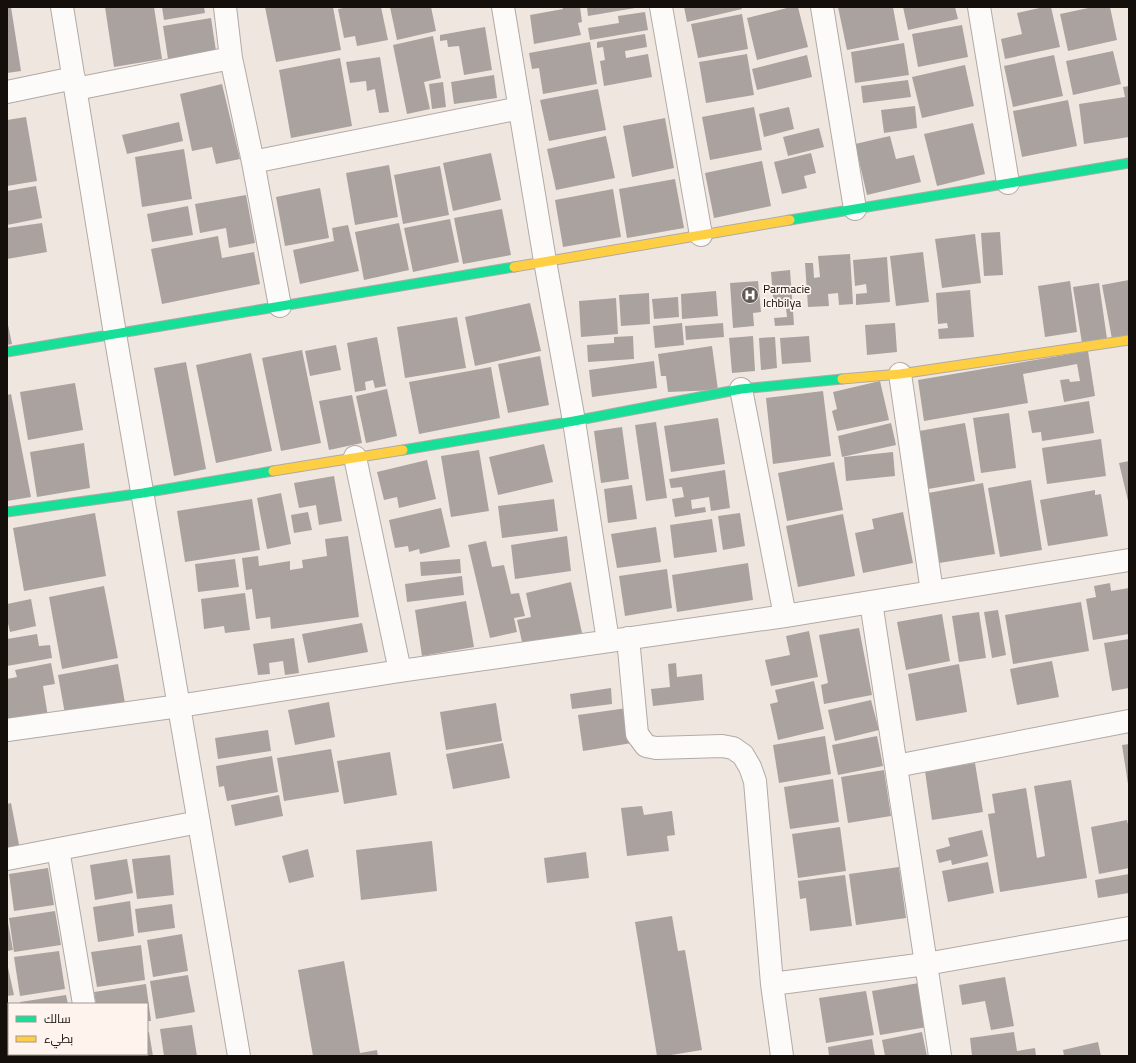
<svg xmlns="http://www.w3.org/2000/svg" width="1136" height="1063" font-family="Georgia,Cairo,serif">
	<rect width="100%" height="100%" fill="#f0e6e0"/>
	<path fill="#aaa29e" d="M7,7h4l10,64 -14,2z
		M105,7h49l8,52 -48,8z
		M162,7h42l1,6 -41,7z
		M265,7h68l8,43 -65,12z
		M348,7h33l7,33 -31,6 -2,-10 -11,2 -6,-29z
		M390,7h41l5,24 -39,9z
		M562,7h18l2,15 -4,1 3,12 -47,9 -4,-29 33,-6z
		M587,7h48v1l-47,8z
		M684,7h57l1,2 -55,13z
		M791,7h7l10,40 -51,13 -10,-42z
		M838,7h55l6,33 -52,10z
		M903,7h52l3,12 -50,11z
		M1044,7h7l9,40 -55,12 -4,-20 21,-5 -5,-21z
		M1093,7h17l7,33 -49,11 -8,-37z
		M645,12l3,18 -58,10 -2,-12 31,-5 -1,-7z
		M742,14l6,35 -50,9 -7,-34z
		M211,18l5,33 -48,8 -5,-33z
		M962,25l6,32 -50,10 -6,-33z
		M485,27l7,43 -28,5 -5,-29 -11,1 -1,-7 -7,1v-6z
		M645,34l2,13 -22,4 1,7 22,-4 4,23 -48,9 -4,-25 5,-1 -2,-13 -6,1v-6z
		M433,36l8,42 -17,4 6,27 -23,5 -14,-69z
		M590,42l7,42 -54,10 -4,-26 -7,1 -3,-16z
		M904,43l5,32 -54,8 -4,-31z
		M1113,51l8,33 -48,11 -7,-34z
		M747,54l7,41 -48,8 -7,-41z
		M807,55l5,22 -55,13 -5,-21z
		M1054,55l9,41 -50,11 -9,-41z
		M380,57l9,55 -10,1 -4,-24 -8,2 -1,-10 -16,2 -4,-21z
		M340,58l12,68 -61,12 -12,-68z
		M965,65l9,41 -52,12 -10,-41z
		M494,75l3,23 -43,6 -3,-22z
		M908,80l3,17 -48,6 -2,-17z
		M443,82l3,25 -14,2 -3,-25z
		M222,84l18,75 -24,5 -4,-17 -20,4 -12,-57z
		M1129,86v51l-45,7 -5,-40 46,-7 -2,-10z
		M598,89l8,41 -57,11 -9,-41z
		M1068,100l9,46 -55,11 -9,-46z
		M915,106l2,22 -33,5 -3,-23z
		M754,107l8,43 -52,10 -8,-43z
		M789,107l5,22 -30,8 -5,-23z
		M26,117l11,64 -30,5v-66z
		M665,118l9,50 -42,9 -9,-51z
		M179,122l4,19 -56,13 -5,-19z
		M973,123l12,51 -48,12 -13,-52z
		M819,128l5,19 -36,9 -5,-19z
		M606,136l9,42 -59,12 -9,-41z
		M890,136l6,23 18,-4 7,27 -54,13 -12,-51z
		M184,149l8,50 -50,8 -7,-50z
		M491,153l10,47 -48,11 -10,-48z
		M811,153l5,20 -12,3 3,12 -25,6 -8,-32z
		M762,161l9,45 -57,12 -9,-45z
		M389,165l9,52 -43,8 -9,-52z
		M440,166l9,49 -46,9 -9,-49z
		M675,179l9,49 -57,10 -8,-49z
		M36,186l6,32 -35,7v-34z
		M320,188l9,50 -44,8 -9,-49z
		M613,189l8,48 -58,10 -8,-47z
		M246,195l9,48 -26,5 -3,-20 -26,5 -5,-29z
		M188,206l5,29 -41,7 -5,-28z
		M502,209l9,46 -48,9 -9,-46z
		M450,219l9,43 -46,10 -9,-44z
		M42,223l5,29 -40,7v-31z
		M399,223l10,47 -45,10 -9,-48z
		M348,225l11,46 -59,13 -7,-34 41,-9 -2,-13z
		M1000,232l3,43 -19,1 -3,-43z
		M975,234l6,49 -39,5 -7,-49z
		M218,236l4,22 32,-6 6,32 -98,20 -11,-55z
		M923,252l6,50 -33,4 -6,-50z
		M850,254l3,50 -14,1 -1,-12 -10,1 1,12 -21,1 -3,-44h8l1,15 6,-1 -2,-21z
		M887,257l3,45 -34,3v-11l11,-1 -1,-9 -11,2 -2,-26z
		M790,270l4,55 -19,1 -1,-8 13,-1 -1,-9 -12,1 -3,-37z
		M1129,280v55l-17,4 -10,-54z
		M758,281l3,31 -8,1 1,13 -21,2 -3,-45z
		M1070,281l7,51 -32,5 -7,-51z
		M1099,283l8,56 -25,4 -9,-56z
		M970,290l4,47 -35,2 -1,-10 10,-1 -1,-5 -9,1 -2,-31z
		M716,291l2,25 -36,3 -1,-25z
		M649,293l1,31 -29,2 -2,-31z
		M678,297l1,20 -25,2 -2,-20z
		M616,298l2,36 -37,3 -2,-36z
		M530,303l11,48 -66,15 -10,-49z
		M457,317l9,51 -61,10 -8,-51z
		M7,320l5,24 -5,1z
		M682,323l2,22 -29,3 -2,-22z
		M723,323l1,14 -38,3 -1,-14z
		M895,323l2,29 -30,3 -2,-30z
		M633,336l1,23 -46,3 -1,-17 27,-2v-6z
		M753,336l2,35 -23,2 -3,-35z
		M809,336l2,26 -29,2 -2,-26z
		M377,337l9,49 -11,2 -2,-8 -8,2 1,8 -11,2 -8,-49z
		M775,337l2,31 -16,2 -2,-32z
		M336,345l5,25 -31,6 -5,-25z
		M712,346l6,44 -50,2 -2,-16h-5l-3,-22z
		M302,350l19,93 -40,8 -19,-93z
		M1088,351l7,45 -31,6 -4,-22 9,-1 1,3 10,-1 -3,-17 -54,10 5,29 -104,18 -6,-41z
		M251,353l21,98 -56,12 -20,-98z
		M540,356l9,49 -41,8 -10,-49z
		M654,361l3,27 -65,9 -3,-27z
		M186,362l20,107 -32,7 -20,-108z
		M491,367l9,51 -81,16 -10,-52z
		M880,381l9,39 -52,11 -5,-20 5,-2 -4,-17z
		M75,383l8,47 -55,10 -8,-48z
		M387,389l10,47 -31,7 -10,-47z
		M823,391l8,65 -58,8 -7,-66z
		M11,394l20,103 -24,4v-106z
		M352,395l10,48 -33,7 -10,-49z
		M1089,401l5,32 -52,8 -1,-9 -9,1 -4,-22z
		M1009,413l7,55 -35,5 -8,-55z
		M718,418l7,46 -54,8 -7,-46z
		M656,422l11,76 -21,3 -11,-76z
		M891,423l5,22 -54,12 -4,-21z
		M965,423l10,58 -47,8 -9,-58z
		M622,427l7,52 -28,4 -7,-52z
		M1101,439l5,37 -59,8 -5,-36z
		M84,443l6,45 -53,9 -7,-45z
		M544,444l9,38 -55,13 -9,-38z
		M479,450l10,61 -38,6 -10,-61z
		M893,452l2,24 -49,5 -2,-24z
		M427,460l9,39 -37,9 -2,-11 -13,3 -7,-28z
		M1129,461v40h-1l-9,-38z
		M834,462l9,48 -56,11 -9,-48z
		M725,470l5,38 -19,3 -2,-14 -18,3 1,9 13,-2 1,5 -31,5 -3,-18 12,-2 -2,-10 -11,1 -2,-9z
		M334,476l8,45 -23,4 -3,-20 -17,3 -5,-25z
		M1031,480l11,70 -42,7 -12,-69z
		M983,483l12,71 -56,9 -11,-70z
		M632,485l5,34 -29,4 -4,-34z
		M1095,490v5l6,-1 7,42 -60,10 -8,-46z
		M281,493l10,51 -24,5 -10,-51z
		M252,499l8,51 -75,12 -8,-51z
		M554,499l4,32 -56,7 -4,-32z
		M441,508l9,39 -30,7 -1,-5 -10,3 -1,-6 -13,2 -6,-28z
		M308,512l4,18 -18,3 -3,-18z
		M903,512l10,51 -50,10 -8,-40 19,-4 -2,-10z
		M95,513l11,63 -82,15 -11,-63z
		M740,513l5,33 -22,4 -5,-34z
		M843,514l12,62 -57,11 -12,-61z
		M712,519l5,33 -43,6 -4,-33z
		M656,527l5,35 -44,6 -6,-34z
		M348,536l11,81 -88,12 -1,-12 -14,2 -4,-30 -6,1 -4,-32 16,-2 1,10 31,-5v9l13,-2 -1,-8 25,-4 -2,-17z
		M567,536l4,35 -56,8 -4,-34z
		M486,541l6,26 12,-2 7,29 8,-1 6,23 -11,2 3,14 -27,6 -22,-93z
		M235,559l4,28 -41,5 -3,-28z
		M460,559l1,14 -40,3 -1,-14z
		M748,563l5,37 -76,12 -5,-37z
		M667,569l5,39 -47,8 -6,-40z
		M462,576l2,19 -57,7 -2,-18z
		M571,582l11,51 -59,13 -6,-26 14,-3 -5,-24z
		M1110,583l1,8 18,-3v46l-36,6 -7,-41 10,-2 -2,-11z
		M104,586l14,72 -56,11 -13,-72z
		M245,593l5,37 -25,3 -1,-7 -20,3 -3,-30z
		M31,599l5,27 -26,6 -3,-13v-15z
		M466,601l8,46 -52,9 -7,-46z
		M1081,602l8,49 -76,13 -8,-49z
		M998,610l8,45 -14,3 -8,-46z
		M979,612l7,46 -27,4 -7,-46z
		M942,614l8,47 -44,9 -9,-48z
		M362,623l6,29 -60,11 -6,-29z
		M859,628l13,67 -48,9 -3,-19 7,-2 -9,-48z
		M809,631l9,46 -47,9 -6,-26 25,-5 -4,-19z
		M37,634l2,12 11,-1 2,13 -45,8v-27z
		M294,638l5,35 -14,2 -2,-14 -14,2 1,11 -12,1 -5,-31z
		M1129,639v49l-17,3 -8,-48z
		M1052,661l7,36 -42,8 -7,-36z
		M51,663l4,21 -12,2 5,31 -41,8v-46l10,-2 -2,-7z
		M676,663l1,14 25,-3 2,26 -51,6 -2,-17 19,-2 -2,-23z
		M118,664l7,39 -60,11 -7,-39z
		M959,664l8,48 -51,9 -8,-47z
		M814,681l10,48 -46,11 -8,-36 8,-2 -3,-12z
		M611,688l1,16 -40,5 -2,-15z
		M871,700l8,30 -44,11 -7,-31z
		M329,702l6,35 -40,8 -7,-35z
		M496,703l6,38 -56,9 -6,-38z
		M627,708l5,35 -49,8 -5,-36z
		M268,730l3,21 -53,8 -3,-21z
		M825,736l6,38 -52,9 -6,-38z
		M877,736l6,30 -45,9 -6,-30z
		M503,743l7,35 -57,11 -7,-35z
		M1129,744v39l-1,1 -6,-39z
		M331,749l8,43 -55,9 -7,-43z
		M390,752l7,43 -53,9 -7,-43z
		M272,756l6,36 -51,9 -3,-15 -5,1 -3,-21z
		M975,763l8,49 -51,8 -7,-49z
		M884,770l7,46 -43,7 -7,-46z
		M833,779l6,43 -49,7 -6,-42z
		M1071,780l16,98 -87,14 -12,-78 7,-1 -3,-19 34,-6 11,70 8,-2 -11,-70z
		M279,795l4,21 -48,10 -4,-21z
		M11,803l9,47 -13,3v-49z
		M642,806l2,9 28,-4 3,24 -8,1 2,15 -42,5 -6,-48z
		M1127,820l2,9v39l-30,6 -8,-47z
		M840,827l6,44 -48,7 -6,-44z
		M982,830l6,26 -36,9 -1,-5 -12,3 -3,-13 14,-4 -2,-8z
		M432,841l5,50 -76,9 -5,-50z
		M308,849l6,28 -25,6 -7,-27z
		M586,852l3,26 -42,5 -3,-25z
		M170,855l4,40 -37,4 -5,-40z
		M127,859l6,34 -38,7 -5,-35z
		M988,862l6,31 -46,9 -6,-31z
		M899,867l7,51 -50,7 -7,-51z
		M48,868l6,37 -40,6 -5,-37z
		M1129,874v19l-31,5 -3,-18z
		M845,875l7,51 -42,5 -4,-33 -6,1 -2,-18z
		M130,901l4,35 -36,6 -5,-35z
		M172,904l3,24 -37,5 -3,-24z
		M55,911l6,34 -47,7 -5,-34z
		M672,916l6,35 7,-1 17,100 -37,6h-8l-22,-134z
		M7,917l6,33 -6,1z
		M182,934l6,37 -35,6 -6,-37z
		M141,945l4,35 -48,7 -6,-35z
		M59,951l6,38 -45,7 -6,-39z
		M344,961l16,92 17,-3 1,6h-65l-15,-86z
		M7,963l7,32 -7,1z
		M188,975l7,37 -39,7 -6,-38z
		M1005,977l9,49 -23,4 -6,-29 -23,4 -3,-20z
		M919,983l8,44 -47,8 -8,-44z
		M146,984l5,37h-4v-17h-51l-2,-12z
		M866,991l8,44 -48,8 -7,-45z
		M66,995l2,9h-48v-2z
		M7,1004h2v37h-2z
		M192,1025l5,31h-33l-4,-27z
		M147,1032h2l4,24h-37v-2h31z
		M922,1032l5,24h-42l-3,-16z
		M1014,1032l3,19 18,-3 1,8h-64l-2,-18z
		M872,1039l3,17h-46l-1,-9z
		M1098,1042l3,14h-37l-1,-6z"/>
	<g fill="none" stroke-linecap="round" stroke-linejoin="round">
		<g stroke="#b1aaa5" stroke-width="24">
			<path id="street" d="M62,7l53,327 124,722
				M225,7l6,51 22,104 27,144
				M503,7l42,254 29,160 34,220
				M661,7l40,228
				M822,7l33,202
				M979,7l29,176
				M76,89l155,-31
				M7,92l67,-14
				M253,162l267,-54
				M900,374l32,218
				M741,389l44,227
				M355,457l45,214
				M871,602l69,454
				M628,638l9,96 9,12 10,2 66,-2 11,2 10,7 7,12 5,14 17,203 10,72
				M7,730l172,-24 221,-35 385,-55 344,-56
				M896,766l233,-45
				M58,849l26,155
				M7,859l192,-37
				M772,984l154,-20 203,-36
				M92,1054v2
				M7,1055l9,-1"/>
		</g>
		<g stroke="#b1aaa5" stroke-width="11">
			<path id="fast" d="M790,220l339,-57
				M7,352l507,-85
				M403,450l171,-29 167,-32 101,-10
				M7,512l136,-19 130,-22"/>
		</g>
		<g stroke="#b1aaa5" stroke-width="11">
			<path id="slow" d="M514,267l276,-47
				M842,379l58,-5 229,-34
				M273,471l130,-21"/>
		</g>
		<use href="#street" stroke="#fdfbfa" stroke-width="22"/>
		<use href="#fast" stroke="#16e098" stroke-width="9"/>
		<use href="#slow" stroke="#ffcf43" stroke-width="9"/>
	</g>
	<defs>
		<g id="hospital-disc" transform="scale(0.9)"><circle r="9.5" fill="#625a56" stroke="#fef3ed"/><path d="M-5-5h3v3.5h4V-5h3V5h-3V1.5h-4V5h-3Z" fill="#fff"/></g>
	</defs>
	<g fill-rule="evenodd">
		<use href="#hospital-disc" x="750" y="295"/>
	</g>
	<g text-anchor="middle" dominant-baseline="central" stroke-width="3.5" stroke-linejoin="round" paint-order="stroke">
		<g font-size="12" fill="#150f0b" stroke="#fef3ed" text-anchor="start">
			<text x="763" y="288">Parmacie<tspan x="763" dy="14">Ichbilya</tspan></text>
		</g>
	</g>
	<rect width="1136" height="1063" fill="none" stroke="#150f0b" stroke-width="16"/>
	<rect x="8" y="1003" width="140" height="52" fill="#fef3ed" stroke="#a19893"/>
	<rect x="16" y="1016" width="20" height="6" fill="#16e098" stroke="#a19893"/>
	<text x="44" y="1023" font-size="12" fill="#150f0b">سالك</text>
	<rect x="16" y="1036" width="20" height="6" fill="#ffcf43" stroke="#a19893"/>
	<text x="44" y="1043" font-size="12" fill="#150f0b">بطيء</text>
</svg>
